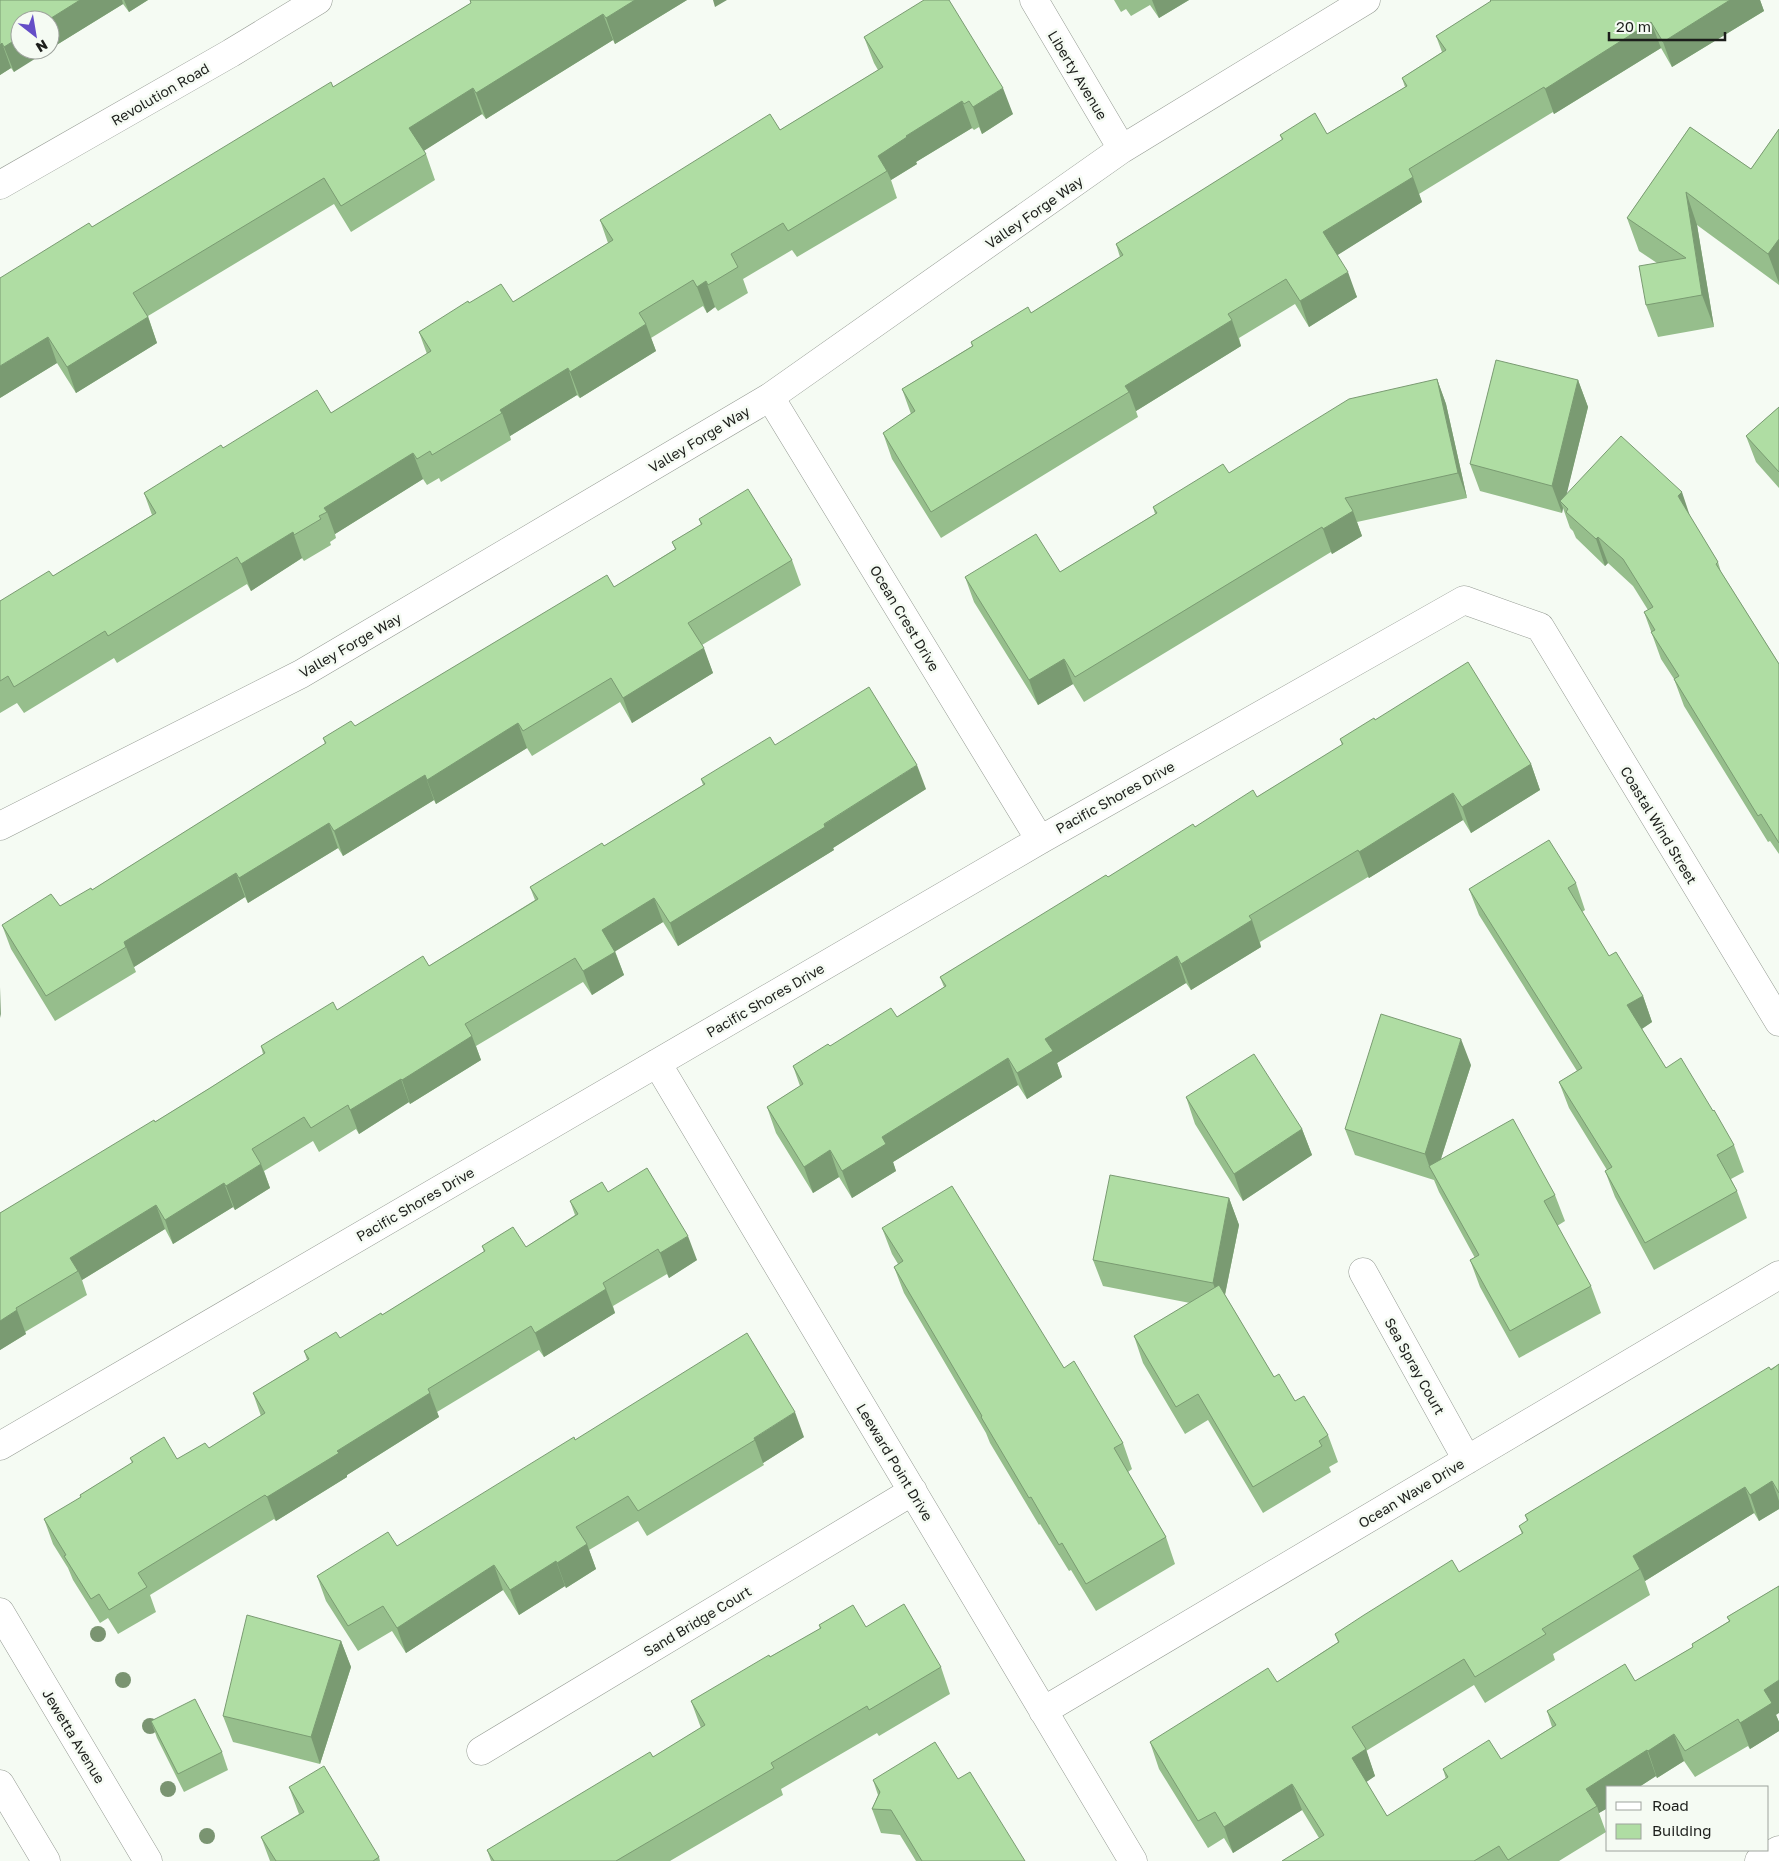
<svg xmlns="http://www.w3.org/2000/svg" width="1779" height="1861" font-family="'Golos Text',sans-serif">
	<rect width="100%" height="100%" fill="#f5fbf3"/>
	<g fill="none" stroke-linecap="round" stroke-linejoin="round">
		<g stroke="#959b93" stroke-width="29">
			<path id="minor" d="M1034,0l88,149
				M0,185l231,-132 87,-53
				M770,397l270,443
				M0,826l301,-152 469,-277 352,-248 244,-149
				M657,1063l476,798
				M1363,1272l104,188
				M0,1446l1040,-606 424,-240 76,27 239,395
				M1043,1711l736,-436
				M481,1751l432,-260
				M1759,1861l20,-11"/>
		</g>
		<g stroke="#959b93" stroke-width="29">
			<path id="tertiary" d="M0,1612l148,249
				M0,1784l46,77"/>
		</g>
		<use href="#minor" stroke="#fff" stroke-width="28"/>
		<use href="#tertiary" stroke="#fff" stroke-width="28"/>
	</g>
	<g fill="#7a9471">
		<circle cx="98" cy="1634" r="8"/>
		<circle cx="123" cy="1680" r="8"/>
		<circle cx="150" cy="1726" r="8"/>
		<circle cx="168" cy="1789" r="8"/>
		<circle cx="207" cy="1836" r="8"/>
	</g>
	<path fill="#96be8c" d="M0,0h148l-19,12 -6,-8 -73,45v-29l-36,52 -3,-4 -11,7z
		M470,0h217l-72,44 -2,-4 -127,79 -4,-5 -59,37 3,3 9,26 -84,52 -17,-28 -186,112 9,27 -81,50 -19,-30 -57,35 92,-171 241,-140 138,-84z
		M1114,0h75l-30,18 -9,-13 -19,11 -5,-7 -5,3z
		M1490,0h270l4,11 -92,56 -11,-19 -107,66 -1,-2 -134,82 3,8 -85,53 20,42 -48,30 -14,-23 -56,34 2,8 -105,65 2,6 -197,121 -49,-79 -9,-26 28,-19 -9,-25 70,-43 -1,-4 60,-29 89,-56 -4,-13 166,-104 -2,-5 47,-1 78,-47 -3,-9 40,-26 -6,-16 54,-34z
		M864,37l149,77 -31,20 -3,-7 -5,3 -2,-2 -56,34 1,2 -26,16 6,18 -100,59 -5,-7 -49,29 5,14 -30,18 -3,-4 -8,6 -4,-7 -52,32 5,13 -76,47 -3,-3 -67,41 1,4 -70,42 -2,-4 -12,7 -4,-6 -88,55 1,4 -6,4 1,3 -27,16 -2,-3 -51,33 -4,-7 -130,79 -3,-5 -90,55 -7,-10 -17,10v-112l53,-25 99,-61 -8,-22 79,-45 108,-35 96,-59 -8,-22 50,-29 44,-1 95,-59 -8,-23 180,-90 98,-60 -4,-7z
		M1690,127l61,42 28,-40v156l-82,-60 17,102 -56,10 -12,-32 11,-42 -18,-12 -12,-33z
		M1437,379l9,25 21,94 -110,24 5,14 -30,18 -1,-2 -247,150 -11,-18 -35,21 -64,-103 -9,-25 95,-5 95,-58 -2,-7 76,-34z
		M1578,380l10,27 -22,88 125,23 27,44 3,10 58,92v190l-9,-13 -2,1 -84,-136 -10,-27 -13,-20 -17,-47 4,-2 -15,-24 -25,-23 -3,3 -29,-28 -3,-7 -3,-3 -7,-20 -1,5 -82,-22 -10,-27z
		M1779,407v81l-23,-26 -10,-26z
		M699,519l93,41 9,25 -99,60 11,28 -81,50 -12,-21 -88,54 -5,-8 -91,56 -2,-4 -91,56 -5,-8 -90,55 -3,-6 -111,70 2,5 -81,49 -44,-72 -9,-24 58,-19 32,-16 233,-146 -2,-6 32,-12 259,-139 61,-38 -3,-7 29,-17z
		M1375,720l156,44 9,26 -69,43 -8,-13 -94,58 -1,-1 -108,65 1,5 -70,43 -5,-7 -129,80 5,14 -35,22 -9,-14 -125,77 3,9 -44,27 -13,-21 -26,16 -37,-60 -9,-26 33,-21 -7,-20 37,-20 67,-29 47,-30 -4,-10 168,-100 87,-50 62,-30 85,-52 -2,-6z
		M775,745l151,44 -93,59 1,2 -156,96 -15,-24 -48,29 9,24 -32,20 -9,-13 -107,64 5,14 -71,44 -1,-2 -50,32 -3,-5 -37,23 -6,-11 -49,30 6,17 -35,22 -2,-3 -60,37 -8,-15 -83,51 5,15 -62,37 1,2 -26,16v-137l155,-91 55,-34 53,-34 -2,-8 168,-80 106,-66 -5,-13 74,-41 99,-61 -2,-6z
		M1576,883l9,27 -3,2 27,44 34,40 9,26 -10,7 24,39 68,77 10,27 -13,7 6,12 10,27 -93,52 -39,-73 -10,-26 2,-1 -38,-62 -10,-26 18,-11 -98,-156 -10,-26z
		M1471,1065l-30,94 114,36 10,26 -8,5 34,60 10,27 -82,45 -39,-71 -10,-27 5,-2 -36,-66 -5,-12 -79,-25 -10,-26z
		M1186,1097l116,32 10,26 -69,46 -48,-77z
		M608,1192l89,68 -28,18 -2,-4 -54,32 2,7 -71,44 -5,-7 -102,62 2,5 -92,58v2l-71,44 -2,-2 -124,76 6,17 -38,22 -10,-16 -8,5 -27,-43 -5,-12 -15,-24 -9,-25 37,-21 -1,-3 52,-32 -2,-5 47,1 32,-11 52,-32 -8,-23 54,-33 -3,-9 36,-13 42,-23 102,-63 -2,-6 44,1 49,-32 -5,-14z
		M1229,1198l10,27 -14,70 49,82 21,24 33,34 10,27 -9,5 2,5 -68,41 -55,-93 -23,14 -42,-71 -9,-27 56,-33 -87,-17 -10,-26z
		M882,1228l182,140 59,75 9,26 -4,3 38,65 9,27 -79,47 -25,-41 -2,1 -29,-47 -1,1 -49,-82 -4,-10 -82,-140 -10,-26 4,-3 -6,-10z
		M1779,1364v145l-20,12 -5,-8 -109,68 5,14 -97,59 2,6 -70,43 -11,-18 -108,66 9,25 -9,6 21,34 59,-37 -3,-10 58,-10 51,-32 -5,-16 88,-30 58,-34 -1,-3 37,-23 -2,-4 52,-31 -3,129 3,7v9l-29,18 -2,-3 -53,31 -11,-16 -27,17 -1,-2 -57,37 7,19 -47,29h-277l37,-23 -17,-28 -69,43 -9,-15 -16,10 -49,-79 -9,-27 127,-60 61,-40 -3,-8 124,-62 63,-38 -3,-8 8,-5 -2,-6z
		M804,1437l-41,26 1,2 -117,71 -9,-15 -49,29 7,19 -30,19 -1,-2 -46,29 -16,-25 -97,63 -14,-22 -34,20 -32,-50 -9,-25 80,-30 178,-106z
		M819,1625l47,2 75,40 9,27 -71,42 -2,-3 -96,56 2,6 -113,66h-179l-4,-11 166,-93 48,-29 -10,-27 129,-72z
		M341,1641l10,26 -31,97 -87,-22 -10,-26z
		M151,1721l71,31 6,18 -44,22 -27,-54z
		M958,1779l67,82h-109l-16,-26 -19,-2 -9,-24 6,-14 -5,-15z
		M289,1787l90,70 1,4h-110l-9,-24 38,-23z"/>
	<path fill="#7a9b72" d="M80,0h42l1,4 -73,45v-29h-2z
		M124,0h24l-19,12z
		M635,0h52l-72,44 -9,-26z
		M713,0h14l-12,7z
		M1152,0h37l-30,18z
		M1730,0h30l4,11 -92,56 -9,-25z
		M603,14l10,26 -127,79 -10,-26z
		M1651,22l10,26 -107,66 -9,-25z
		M20,37v13h29l-35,22 -10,-25z
		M2,43l9,25 -11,7v-30z
		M473,88l9,26 -63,40 -10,-26z
		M1003,88l10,26 -31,20 -9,-27z
		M962,101l10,27 -56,34 1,2 -26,16 -4,-9 -9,-15 28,-20z
		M1413,177l9,25 -89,56 -10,-26z
		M1686,192l11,33 17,102 -12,-32z
		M1779,239v44l-11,-29z
		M1348,272l9,25 -48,30 -9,-26z
		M706,281l9,26 -8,6 -10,-26z
		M148,317l9,26 -81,50 -9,-26z
		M1232,320l9,26 -105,65 -7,-19 -4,-6z
		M646,324l10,27 -76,47 -10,-26z
		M48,337l9,26 -57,35v-32z
		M568,368l9,27 -67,41 -8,-23 -2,-3z
		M1437,379l9,25 21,94 -9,-25z
		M1578,380l10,27 -24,98 -4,-4 3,7 -1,5 -10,-27z
		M413,453l10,26 -88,55 -8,-22 -3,-4z
		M1682,492l9,27 -13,-23z
		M1353,511l9,25 -30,18 -9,-25z
		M293,532l9,26 -51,33 -10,-27z
		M1598,537l10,26 -3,3 -9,-27z
		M704,648l9,25 -81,50 -9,-25z
		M1064,659l9,25 -35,21 -9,-25z
		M518,723l9,25 -91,56 -9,-24z
		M1531,764l9,26 -69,43 -9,-26z
		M917,765l9,24 -93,59 1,2 -156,96 -8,-23z
		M425,775l9,25 -91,56 -9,-25z
		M1453,793l10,27 -94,58 -10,-26z
		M329,823l9,25 -90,55 -9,-25z
		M236,873l9,24 -111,70 -10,-25z
		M654,898l9,24 -52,32 -9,-24z
		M1252,920l9,27 -70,43 -10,-26z
		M615,952l9,23 -32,20 -9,-24z
		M1177,956l9,27 -129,80 5,14 -35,22 -10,-26 28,-34z
		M0,987l1,31 -1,-4z
		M1643,996l9,26 -15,10 -10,-27z
		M472,1036l9,24 -71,44 -8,-24z
		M1461,1039l10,26 -36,112 -6,-11 5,14 -9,-26z
		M1008,1058l10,27 -125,77 3,9 -44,27 -10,-27 40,-34z
		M401,1079l8,23 -50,32 -9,-24z
		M1302,1129l10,26 -69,46 -9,-27z
		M830,1150l9,27 -26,16 -9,-26z
		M261,1164l9,24 -35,22 -9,-24z
		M224,1183l9,24 -60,37 -8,-24z
		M1229,1198l10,27 -17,84 -9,-26z
		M156,1205l9,24 -83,51 -4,-9 -8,-13z
		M688,1236l9,24 -28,18 -9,-25z
		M606,1289l9,24 -71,44 -9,-24z
		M17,1310l9,24 -26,16v-29z
		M430,1393l9,24 -92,58v2l-71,44 -9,-24 70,-46z
		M795,1412l9,25 -41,26 -9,-25z
		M1772,1481l7,20v8l-20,12 -9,-26z
		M1745,1487l9,26 -109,68 -5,-12 -7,-13z
		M587,1544l9,25 -30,19 -9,-25z
		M556,1561l9,25 -46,29 -9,-25z
		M494,1565l9,25 -97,63 -9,-25z
		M341,1641l10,26 -31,97 -9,-27z
		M1779,1680v33l-3,2 3,7v9l-29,18 -10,-26 24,-33z
		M1674,1734l10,27 -27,17 -9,-27z
		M1366,1749l9,27 -13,9 -10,-27z
		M1647,1750l9,26 -17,11h-31v21l-9,5 -2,-7 -11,-17z
		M1292,1784l10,26 -69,43 -9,-26z"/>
	<path fill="#afdda3" stroke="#7a9b72" d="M0,0h80l-32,20h-28v17l-16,10 -2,-4 -2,2z
		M470,0h165l-29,18 -3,-4 -127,79 -3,-5 -64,40 17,26 -85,52 -17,-28 -191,115 15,24 -81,50 -19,-30 -48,29v-88l89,-55 3,4 239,-145 2,5 138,-84z
		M924,0h25l54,88 -30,19 -4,-6 -5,3 -2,-3 -56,35 1,1 -29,19 9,15 -99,60 -5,-8 -52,31 7,13 -30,18 -2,-4 -9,6 -4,-7 -54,33 7,11 -76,48 -2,-4 -68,42 2,3 -70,42 -2,-4 -13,8 -4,-6 -89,55 3,4 -8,4 2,3 -27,16 -1,-3 -52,32 -4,-7 -129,79 -3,-5 -91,56 -6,-11 -8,5v-80l49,-30 4,5 103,-63 -12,-20 77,-48 2,3 94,-58 14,23 100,-62 -12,-19 49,-31 1,2 32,-19 12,18 100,-62 -13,-20 170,-106 10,16 103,-63 -19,-30z
		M1490,0h240l-67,42 -12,-20 -106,67 -1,-2 -135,82 4,8 -90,55 25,40 -48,29 -14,-22 -58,35 4,6 -107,66 4,6 -198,120 -48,-79 32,-22 -13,-22 71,-43 -2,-4 57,-35 3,6 92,-58 -7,-11 167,-105 -3,-4 35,-22 12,21 80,-48 -5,-8 44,-28 -10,-14 55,-35z
		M1690,127l61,42 28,-40v110l-11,15 -82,-62 16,103 -56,10 -7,-39 47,-8 -59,-40z
		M1496,360l82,20 -26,106 -82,-22z
		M1437,379l21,94 -113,25 8,13 -30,18 -1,-2 -247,150 -11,-18 -35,21 -64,-103 71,-43 24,38 97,-59 -4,-6 70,-43 6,9 120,-74z
		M1779,407v65l-33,-36z
		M1621,436l61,56 -4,4 40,66 -2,2 63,100v179l-18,-29 -3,2 -84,-137 5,-3 -28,-44 4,-2 -11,-18 9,-5 -30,-48 -25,-22 -2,2 -30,-27 2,-3 -8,-8z
		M748,489l44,71 -104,63 16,25 -81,50 -12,-20 -88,53 -5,-8 -91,57 -2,-5 -91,56 -5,-8 -90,55 -3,-5 -112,69 2,5 -80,49 -44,-71 49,-31 9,12 31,-18 1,2 234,-147 -3,-5 28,-17 4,5 252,-151 7,12 62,-38 -4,-7 30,-18 -3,-5z
		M1468,662l63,102 -69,43 -9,-14 -94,59 -1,-2 -109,66 3,4 -71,44 -4,-8 -132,83 8,12 -36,22 -9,-15 -126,79 4,7 -44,27 -12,-21 -26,17 -37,-60 36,-23 -10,-18 35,-22 2,2 61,-38 6,9 49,-31 -6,-9 166,-102 2,2 85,-53 2,3 58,-37 4,7 86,-53 -3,-5 34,-21 1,2z
		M869,687l48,78 -93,59 1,3 -155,96 -16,-25 -52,32 13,22 -32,19 -8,-13 -110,66 7,12 -70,44 -1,-1 -51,31 -2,-5 -37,23 -7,-11 -52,32 9,15 -35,22 -2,-3 -59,37 -9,-15 -86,53 8,13 -62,37 1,2 -17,11v-108l154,-93 1,2 55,-34 55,-35 -4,-7 72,-44 4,8 86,-54 6,10 109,-67 -8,-12 72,-44 2,3 101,-62 -4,-5 69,-42 5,8z
		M1549,840l27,43 -8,5 41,68 7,-4 27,44 -16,9 39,63 15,-10 32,53 1,-1 20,35 -17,10 20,36 -92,52 -40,-72 7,-4 -53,-85 23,-14 -113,-179z
		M1381,1014l80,25 -36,115 -80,-25z
		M1254,1054l48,75 -68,45 -48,-77z
		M1513,1119l42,76 -11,6 47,85 -81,45 -40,-71 9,-5 -50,-89z
		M647,1168l41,68 -28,17 -2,-4 -55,34 3,6 -71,44 -4,-7 -103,63 2,4 -93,58 2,2 -72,44 -2,-2 -127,78 9,14 -38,23 -10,-16 -8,5 -27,-43 2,-1 -22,-36 37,-22 -1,-2 53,-33 -3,-4 34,-21 13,22 28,-16 4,5 56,-35 -12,-20 56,-34 -5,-8 32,-19 4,6 41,-25 1,2 103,-64 -3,-5 31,-19 13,20 52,-33 -8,-13 32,-19 6,10z
		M1110,1175l119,23 -16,85 -120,-23z
		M952,1186l112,182 10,-7 49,82 -9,5 52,89 -80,47 -24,-41 -3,2 -28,-48 -2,1 -48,-81 1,-1 -88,-149 9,-6 -21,-33z
		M1219,1285l55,92 5,-3 16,27 9,-5 24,39 -9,6 3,5 -69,41 -55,-93 -22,13 -42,-71z
		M747,1333l48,79 -41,26 1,2 -117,71 -10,-15 -52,31 11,17 -30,19 -1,-2 -46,29 -16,-25 -97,63 -14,-22 -35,20 -31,-50 71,-44 9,14 177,-109 1,3z
		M1779,1364v129l-7,-12 -22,14 -5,-8 -112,69 7,13 -98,60 4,5 -71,43 -11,-18 -112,68 14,22 -14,9 35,58 61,-39 -5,-8 46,-29 12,19 55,-34 -9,-14 78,-47 10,17 58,-34 -1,-3 38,-23 -3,-4 52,-31v94l-15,10 8,13 -32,20 -2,-4 -53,32 -11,-17 -26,17 -1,-1 -61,39 11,17 -89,54 -9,-14 -25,15h-192l42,-26 -32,-51 -68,43 -9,-15 -17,9 -48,-79 118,-74 9,14 62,-40 -4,-8 29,-19 88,-55 7,12 64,-39 -4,-7 9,-6 -3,-5 244,-148 2,3z
		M904,1604l37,63 -72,43 -2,-4 -96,57 3,5 -158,93h-122l-7,-11 163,-98 3,5 52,-32 -14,-24 78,-46 1,2 51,-29 -2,-3 34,-20 13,22z
		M247,1615l94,26 -30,96 -88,-21z
		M195,1699l27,53 -44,22 -27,-53z
		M935,1742l23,37 12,-7 55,89h-103l-31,-51 -19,-1 8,-17 -7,-12z
		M324,1766l55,91 -6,4h-97l-15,-24 43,-25 -15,-25z"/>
	<g text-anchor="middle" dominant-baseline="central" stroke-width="5" stroke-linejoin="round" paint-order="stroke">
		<g font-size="14" fill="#1c1e1b" stroke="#f5fbf3">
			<text transform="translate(1078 75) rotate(59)">Liberty Avenue</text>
			<text transform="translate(160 94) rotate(-30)">Revolution Road</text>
			<text transform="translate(1034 212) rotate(-35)">Valley Forge Way</text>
			<text transform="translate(699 439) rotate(-31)">Valley Forge Way</text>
			<text transform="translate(905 618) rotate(59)">Ocean Crest Drive</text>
			<text transform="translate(350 645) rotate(-30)">Valley Forge Way</text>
			<text transform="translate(1115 797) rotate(-29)">Pacific Shores Drive</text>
			<text transform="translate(1659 825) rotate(59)">Coastal Wind Street</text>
			<text transform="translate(765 1000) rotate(-30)">Pacific Shores Drive</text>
			<text transform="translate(415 1204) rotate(-30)">Pacific Shores Drive</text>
			<text transform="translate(1415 1366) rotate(61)">Sea Spray Court</text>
			<text transform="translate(895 1462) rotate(59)">Leeward Point Drive</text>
			<text transform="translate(1411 1493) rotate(-31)">Ocean Wave Drive</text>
			<text transform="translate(697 1621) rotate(-31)">Sand Bridge Court</text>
			<text transform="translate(74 1736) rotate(59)">Jewetta Avenue</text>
		</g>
	</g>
	<rect x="1606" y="1786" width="162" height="65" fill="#f5fbf3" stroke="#9ea39d"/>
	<rect x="1616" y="1802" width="25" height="8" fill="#ffffff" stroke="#9ea39d"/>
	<text x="1652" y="1811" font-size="15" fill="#1c1e1b">Road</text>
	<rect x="1616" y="1824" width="25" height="15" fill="#afdda3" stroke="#9ea39d"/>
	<text x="1652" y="1836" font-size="15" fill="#1c1e1b">Building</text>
	<g transform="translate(35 35) rotate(149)"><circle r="24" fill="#f5fbf3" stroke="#9ea39d"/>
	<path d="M0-4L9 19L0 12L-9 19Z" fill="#644ec7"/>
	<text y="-8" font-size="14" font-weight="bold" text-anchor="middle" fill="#1c1e1b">N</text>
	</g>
	<path d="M1609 32v8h116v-8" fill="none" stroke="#1c1e1b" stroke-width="2.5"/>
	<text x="1616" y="32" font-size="15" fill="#1c1e1b" stroke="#f5fbf3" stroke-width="4" paint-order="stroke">20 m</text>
</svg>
